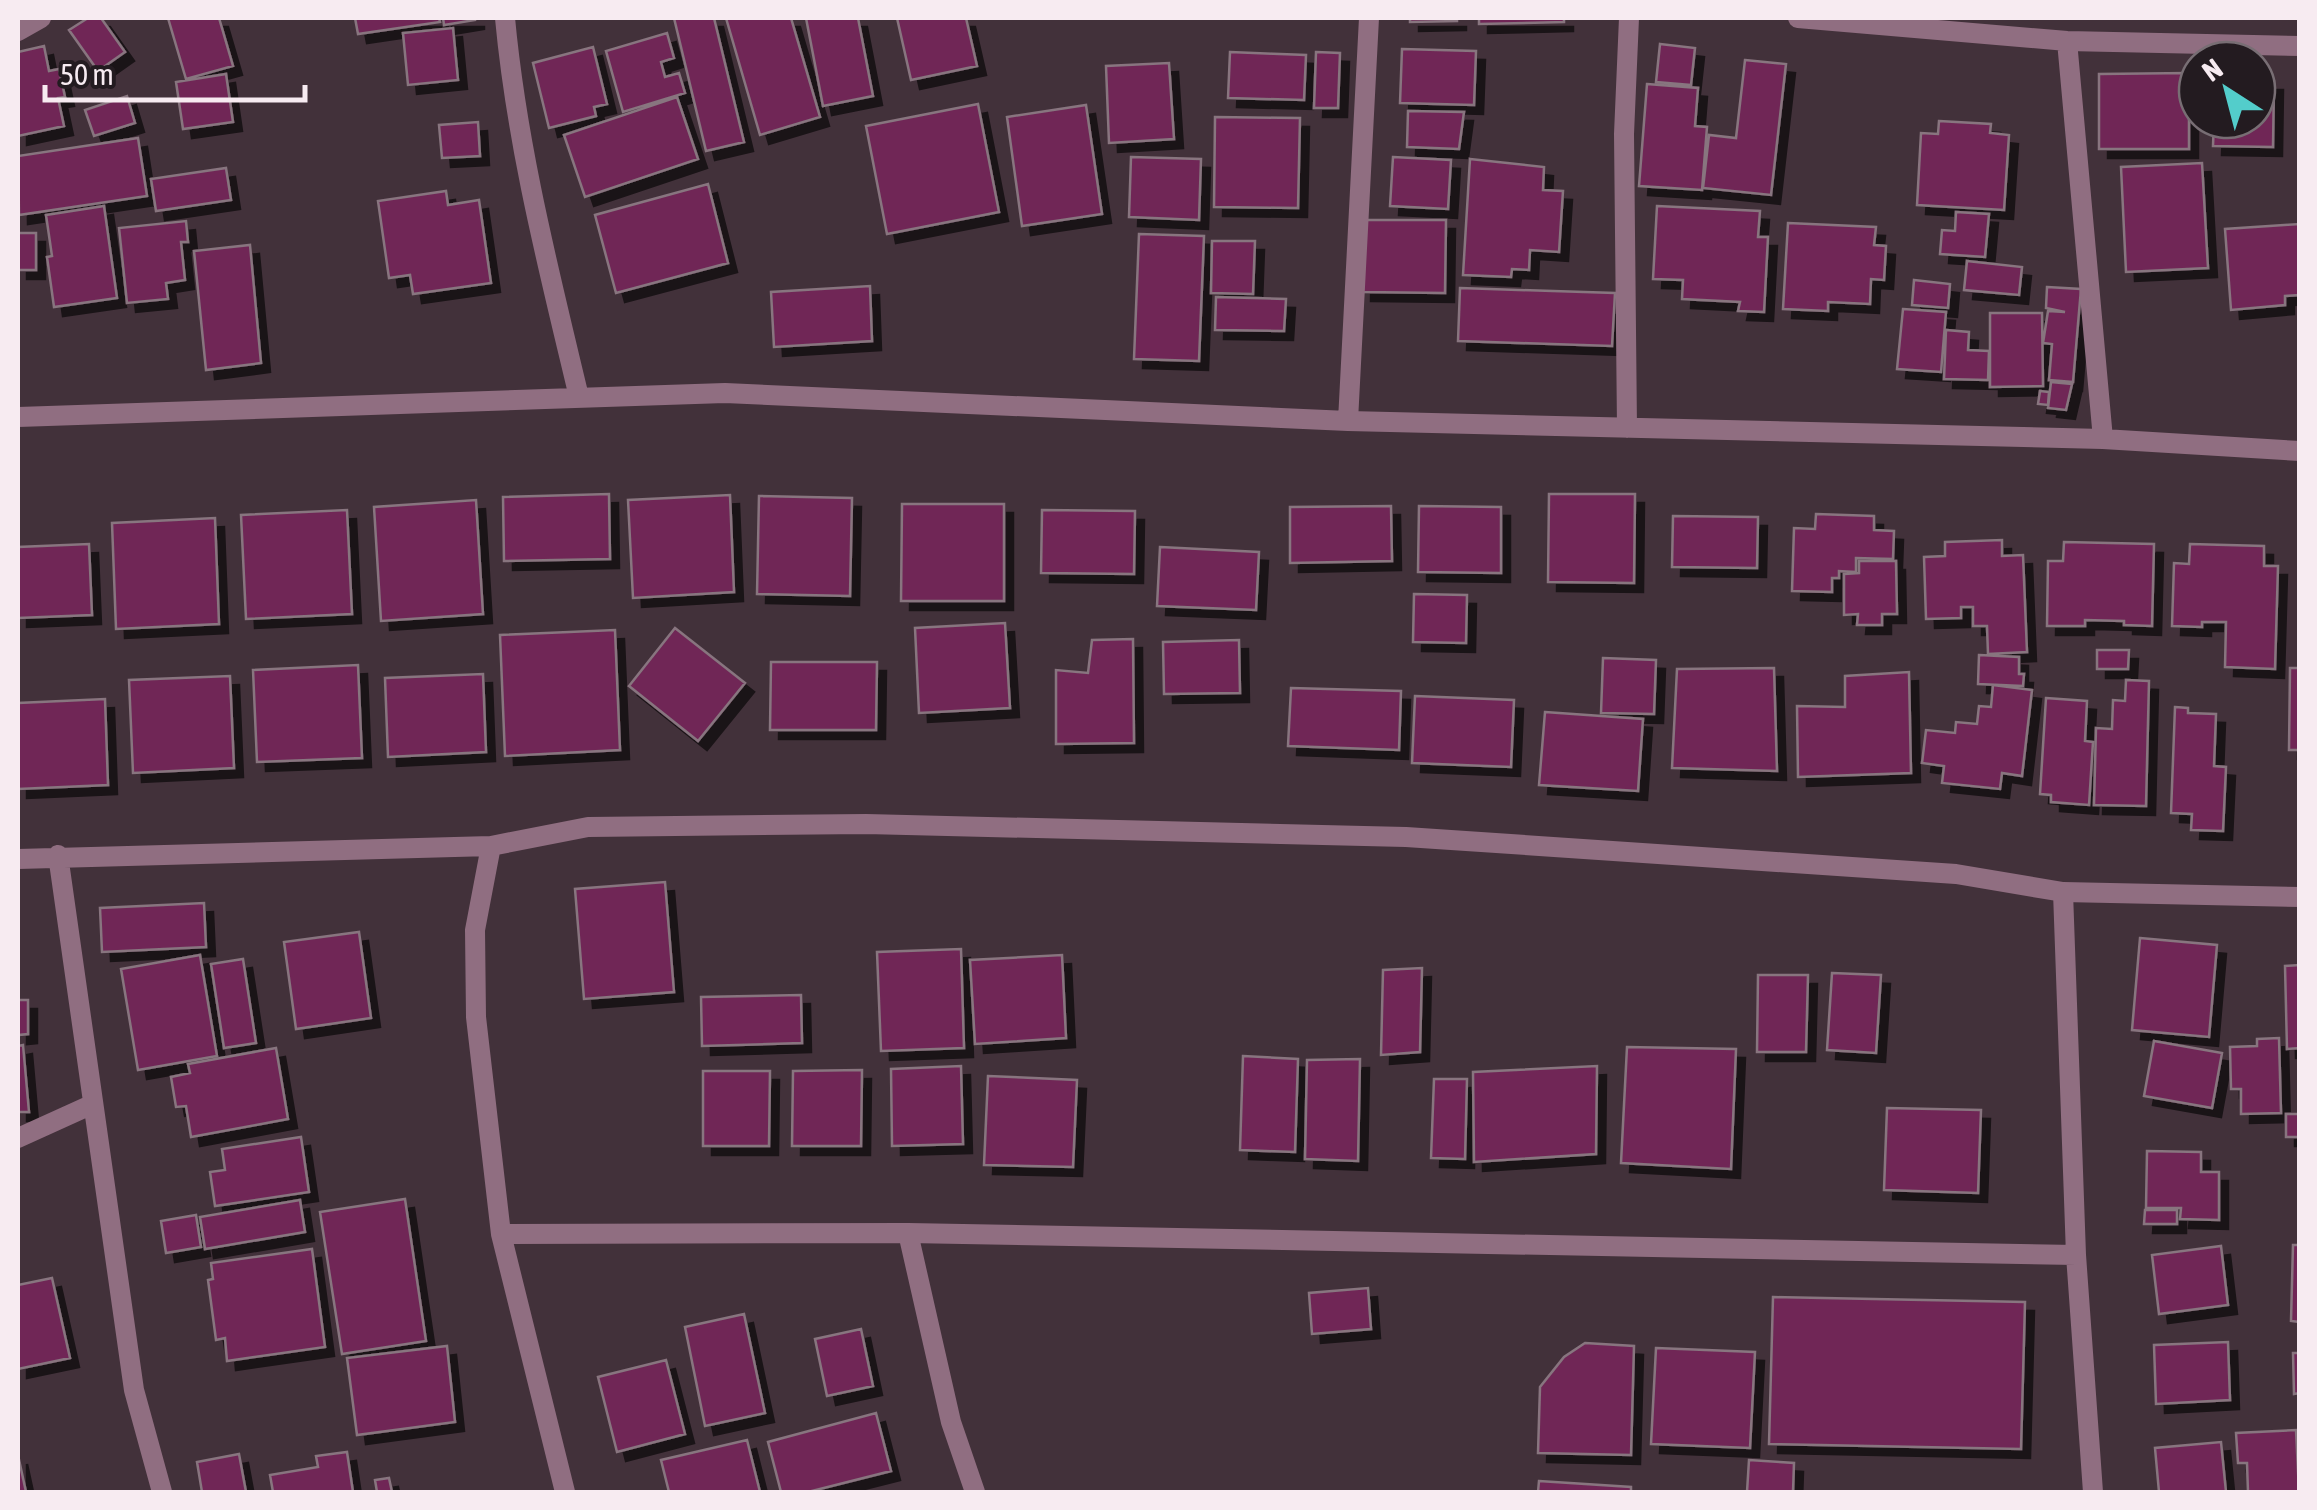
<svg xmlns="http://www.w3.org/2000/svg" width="2317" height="1510" font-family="'Asap Condensed',sans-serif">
	<defs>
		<filter id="shadow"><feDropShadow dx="9" dy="9" stdDeviation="0" flood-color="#0009"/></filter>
	</defs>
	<rect width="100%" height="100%" fill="#42313a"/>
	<path fill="#6f2856" stroke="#88747f" stroke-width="2.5" filter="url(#shadow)" d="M88,18h13l24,34 -27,19 -29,-41z
		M168,18h51l14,48 -47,13z
		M355,18h84l1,4 -82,12z
		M443,18h32v2l-31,5z
		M674,18h40l30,124 -38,9z
		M726,18h65l29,99 -60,18z
		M806,18h52l15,78 -50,10z
		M897,18h69l11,48 -66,14z
		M1410,18h47v3l-47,1z
		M1479,18h85v4l-85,2z
		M453,28l5,52 -50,5 -5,-52z
		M667,33l7,25 -13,4 4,15 14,-4 6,20 -62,19 -17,-61z
		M1660,44l35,4 -4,37 -35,-3z
		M44,46l5,25 10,-2 6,28 -7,1 6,28 -46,10v-84z
		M593,47l14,57 -13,3 2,9 -47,12 -16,-65z
		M1402,49l74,2 -2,54 -74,-2z
		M1230,52l76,3 -2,45 -76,-2z
		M1316,52l24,1 -2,55h-24z
		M1745,60l41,4 -15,131 -68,-7 6,-53 27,3z
		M1169,63l5,76 -65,4 -3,-77z
		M2189,73v76h-90v-75z
		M226,74l7,48 -50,7 -7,-47z
		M2257,81h17l-1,66 -60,-1 1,-26h43z
		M1647,84l51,4 -3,38 12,1 -5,63 -63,-4z
		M127,96l8,27 -41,13 -9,-26z
		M677,97l21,62 -113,38 -21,-62z
		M978,104l21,108 -112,22 -21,-108z
		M1086,105l16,109 -80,12 -15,-109z
		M1408,111l56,1 -5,37 -52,-2z
		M1215,117l85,1 -2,90 -84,-1z
		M1939,121l52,3 -1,9 19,2 -5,75 -87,-5 4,-72 17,1z
		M478,122l2,34 -38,2 -3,-33z
		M138,138l9,58 -128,19 -1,-59z
		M1131,157l70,2 -2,61 -70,-3z
		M1393,157l58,3 -3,49 -58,-3z
		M1470,159l74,8 -1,23 20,1 -4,61 -29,-2 -1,20 -17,-1 -1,8 -48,-2z
		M2202,163l6,105 -82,4 -5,-105z
		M226,168l5,32 -75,11 -5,-32z
		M708,184l20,79 -112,30 -21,-78z
		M446,191l2,14 31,-5 12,83 -78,11 -3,-19 -21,3 -11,-77z
		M104,206l13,92 -63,9 -7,-50 5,-1 -6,-41z
		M1657,206l103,5 -2,26h10l-4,75 -26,-1 2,-9 -58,-3 1,-19 -30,-1z
		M1956,212l33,2 -4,43 -45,-3 2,-24 13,1z
		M1363,220h83l-1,73 -83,-1z
		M186,221l2,21h-7l4,38 -19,3 2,16 -41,4 -8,-75z
		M1788,223l88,4 -2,18 12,1 -2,34 -13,-1 -1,25 -42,-2v9l-45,-2z
		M2300,224v71l-15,1v9l-54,5 -6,-81z
		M18,233h18v37h-18z
		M1139,234l65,2 -5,125 -65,-2z
		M1212,241h43l-2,53 -42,-1z
		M250,245l11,118 -55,7 -12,-119z
		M1967,261l55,6 -3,28 -55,-5z
		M1914,280l36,4 -2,24 -36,-3z
		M870,286l2,55 -98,6 -3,-55z
		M2047,287l34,2 -8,93 -24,-2 3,-36 -9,-1 5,-32 17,1 -19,-4z
		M1460,288l155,5 -3,53 -154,-5z
		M1216,297l70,2 -2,32 -69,-1z
		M1903,309l43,3 -5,60 -44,-3z
		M1990,313h52l1,73 -53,1z
		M1946,330l23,2 -1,18 21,1 -1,29 -44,-1z
		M2051,382l21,2 -6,26 -18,-2z
		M2040,391l9,1 -1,13 -10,-1z
		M609,494l1,65 -106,2 -1,-64z
		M1549,494h86l-1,89 -86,-1z
		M730,495l4,97 -101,6 -5,-98z
		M759,496l93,2 -2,98 -93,-2z
		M476,500l7,114 -102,7 -7,-114z
		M902,504h102v97h-103z
		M1391,506l1,55 -102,2v-56z
		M1419,506l82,1v66l-83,-1z
		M347,510l5,104 -106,5 -5,-104z
		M1042,510l93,1 -1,63 -93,-1z
		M1816,514l58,2v14l20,1 -1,28 -37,-1v14l-17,-1v7h-7v14l-40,-1 2,-63 21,1z
		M1673,516l85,1 -1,51 -85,-1z
		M215,518l4,106 -103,5 -4,-106z
		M2002,540v16l21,-1 4,97 -39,2 -1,-28h-14v-19h-12v11l-35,1 -2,-62 21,-1v-14z
		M2064,542l90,2 -2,82 -28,-1v-4l-39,-1v6h-38l1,-65h15z
		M89,544l3,71 -74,3v-71z
		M2190,544l74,2v20h14l-3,103 -50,-2 1,-45h-24v5l-30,-1 2,-63 15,1z
		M1160,547l99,5 -3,58 -99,-4z
		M1859,561h37l1,53h-15v11h-25l1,-11 -14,1v-41l15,-1z
		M1414,594l53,1 -1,48 -53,-1z
		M1005,623l5,85 -91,5 -4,-85z
		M675,628l70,55 -47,58 -69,-55z
		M615,630l5,120 -115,6 -5,-121z
		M1133,639l1,104 -78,1v-74l32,3 4,-33z
		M1239,640l1,53 -76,1 -1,-52z
		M2097,650h32l-1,19h-31z
		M1979,655l40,2v17h5l-1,12 -45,-2z
		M1603,658l53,2 -2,54 -53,-1z
		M771,662h106l-1,68h-106z
		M358,665l4,93 -105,4 -4,-92z
		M1774,668l3,103 -105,-3 5,-99z
		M2290,668h10v82h-11z
		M1909,672l2,101 -113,4 -1,-71 48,1v-31z
		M483,674l3,78 -98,5 -3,-79z
		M230,676l4,92 -101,5 -4,-93z
		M2126,680l23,1 -3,125 -52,-1 2,-77 16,1 1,-29 12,1z
		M1993,685l39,5 -10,86 -20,-3 -2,16 -58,-6 2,-17 -22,-3 4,-33 29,3 1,-11 21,2 2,-18 12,1z
		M1291,688l110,3 -2,59 -111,-4z
		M1415,696l99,4 -3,67 -99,-4z
		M2046,698l41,3 -2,40 8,1 -4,63 -38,-3v-7l-11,-1z
		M105,699l3,86 -90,4v-86z
		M2175,707l13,1v5l28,1 -2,52 12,1 -3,64 -32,-1 1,-16 -21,-1z
		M1545,712l98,7 -5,72 -99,-6z
		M665,882l9,110 -90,7 -9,-110z
		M204,903l2,44 -104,5 -2,-44z
		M359,932l12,86 -75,11 -12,-87z
		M2140,938l77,7 -8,92 -77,-7z
		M961,949l3,99 -83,3 -4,-99z
		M200,955l17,101 -79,14 -17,-101z
		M1062,955l4,83 -91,6 -5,-84z
		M243,959l13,84 -32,5 -13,-84z
		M2300,965v83l-13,1 -2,-83z
		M1422,968l-2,84 -39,3 2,-85z
		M1832,973l49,2 -5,78 -49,-3z
		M1758,975h50l-2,77h-49z
		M801,995l1,48 -100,3 -1,-49z
		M18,1000h10v34l-10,1z
		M2279,1038l2,75 -40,1v-25h-10l-1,-42 27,-1v-7z
		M2154,1041l68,12 -10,55 -68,-12z
		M23,1045l6,67h-11v-66z
		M1627,1047l109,2 -5,120 -110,-6z
		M276,1048l12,71 -97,18 -5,-31 -10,1 -5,-30 19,-4 -2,-9z
		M1243,1056l55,3 -3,93 -55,-2z
		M1360,1059l-2,102 -53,-2 2,-99z
		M961,1066l2,78 -71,2 -1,-77z
		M1597,1066l-1,88 -122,8 -1,-90z
		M862,1070l-1,76h-69l1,-75z
		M703,1071h67l-1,75h-66z
		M988,1076l89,4 -4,87 -89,-2z
		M1434,1079h33l-2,80 -34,-1z
		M1887,1108l94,2 -3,83 -94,-3z
		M2286,1114h14v23h-14z
		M301,1137l8,55 -94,14 -5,-34 15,-2 -3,-21z
		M2147,1151l54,1v20h18v48l-39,-1 1,-11h-35z
		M405,1199l21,142 -84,13 -22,-142z
		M300,1200l5,32 -100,17 -5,-32z
		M2145,1210h32v14h-33z
		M196,1215l5,32 -35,6 -5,-32z
		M2293,1245h7v77l-9,-1z
		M2221,1246l7,59 -69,9 -7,-59z
		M312,1249l13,98 -98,14 -2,-23 -9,2 -8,-60 5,-1 -2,-16z
		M52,1278l18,80 -52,11v-84z
		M1368,1288l3,41 -59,5 -3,-41z
		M1773,1297l252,5 -4,147 -252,-5z
		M744,1314l21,99 -60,13 -20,-99z
		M861,1329l12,57 -46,10 -12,-57z
		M2228,1342l2,58 -74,4 -2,-59z
		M1585,1343l49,3 -3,109 -93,-2 2,-66 24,-30z
		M447,1346l8,76 -98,13 -10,-77z
		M1656,1348l99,4 -5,96 -99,-4z
		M2293,1353h7v40l-6,1z
		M666,1360l19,74 -68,18 -19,-75z
		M876,1413l15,58 -83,21h-27l-13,-50z
		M2296,1430l3,62h-60h9l-1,-29h-9l-2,-30z
		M747,1440l13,52h-91l-8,-32z
		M2221,1442l5,50h-67l-4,-44z
		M347,1452l6,40h-80l-3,-17 48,-8 -2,-11z
		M239,1454l7,38h-44l-5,-30z
		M18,1455l8,37h-8z
		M1749,1460l45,3 -1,29h-46z
		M389,1478l3,14h-15l-2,-12z
		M1539,1481l92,6v5h-93z"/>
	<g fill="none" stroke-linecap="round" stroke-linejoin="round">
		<path stroke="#906e81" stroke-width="20" d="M505,18c12,129 44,253 74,379
			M1798,18l269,23 233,5
			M18,31l23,-13
			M2067,41l36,398
			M18,417l707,-24 623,28 755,18 197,12
			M1348,421l21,-403
			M1627,428l-3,-294 5,-116
			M491,846l-16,84 1,87 25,217 64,258
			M58,855l76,535 28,102
			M18,859l473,-13 97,-19 278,-3 540,13 550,37 107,18 237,5
			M2063,892l13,363 17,237
			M18,1138l75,-34
			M908,1233l43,189 24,70
			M501,1234l407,-1 1168,22"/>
	</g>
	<rect width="2317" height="1510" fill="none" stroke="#f7ebf1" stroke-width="40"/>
	<g transform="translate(2227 90) rotate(324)"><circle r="48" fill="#231b20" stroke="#786e74" stroke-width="2.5"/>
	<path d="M0-8L18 38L0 25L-18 38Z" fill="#53cdcb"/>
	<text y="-15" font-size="28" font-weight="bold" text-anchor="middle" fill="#f7ebf1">N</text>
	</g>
	<path d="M45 85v15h260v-15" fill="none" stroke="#f7ebf1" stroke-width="5"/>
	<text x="60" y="85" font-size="30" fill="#f7ebf1" stroke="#231b20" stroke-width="8" paint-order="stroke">50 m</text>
</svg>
